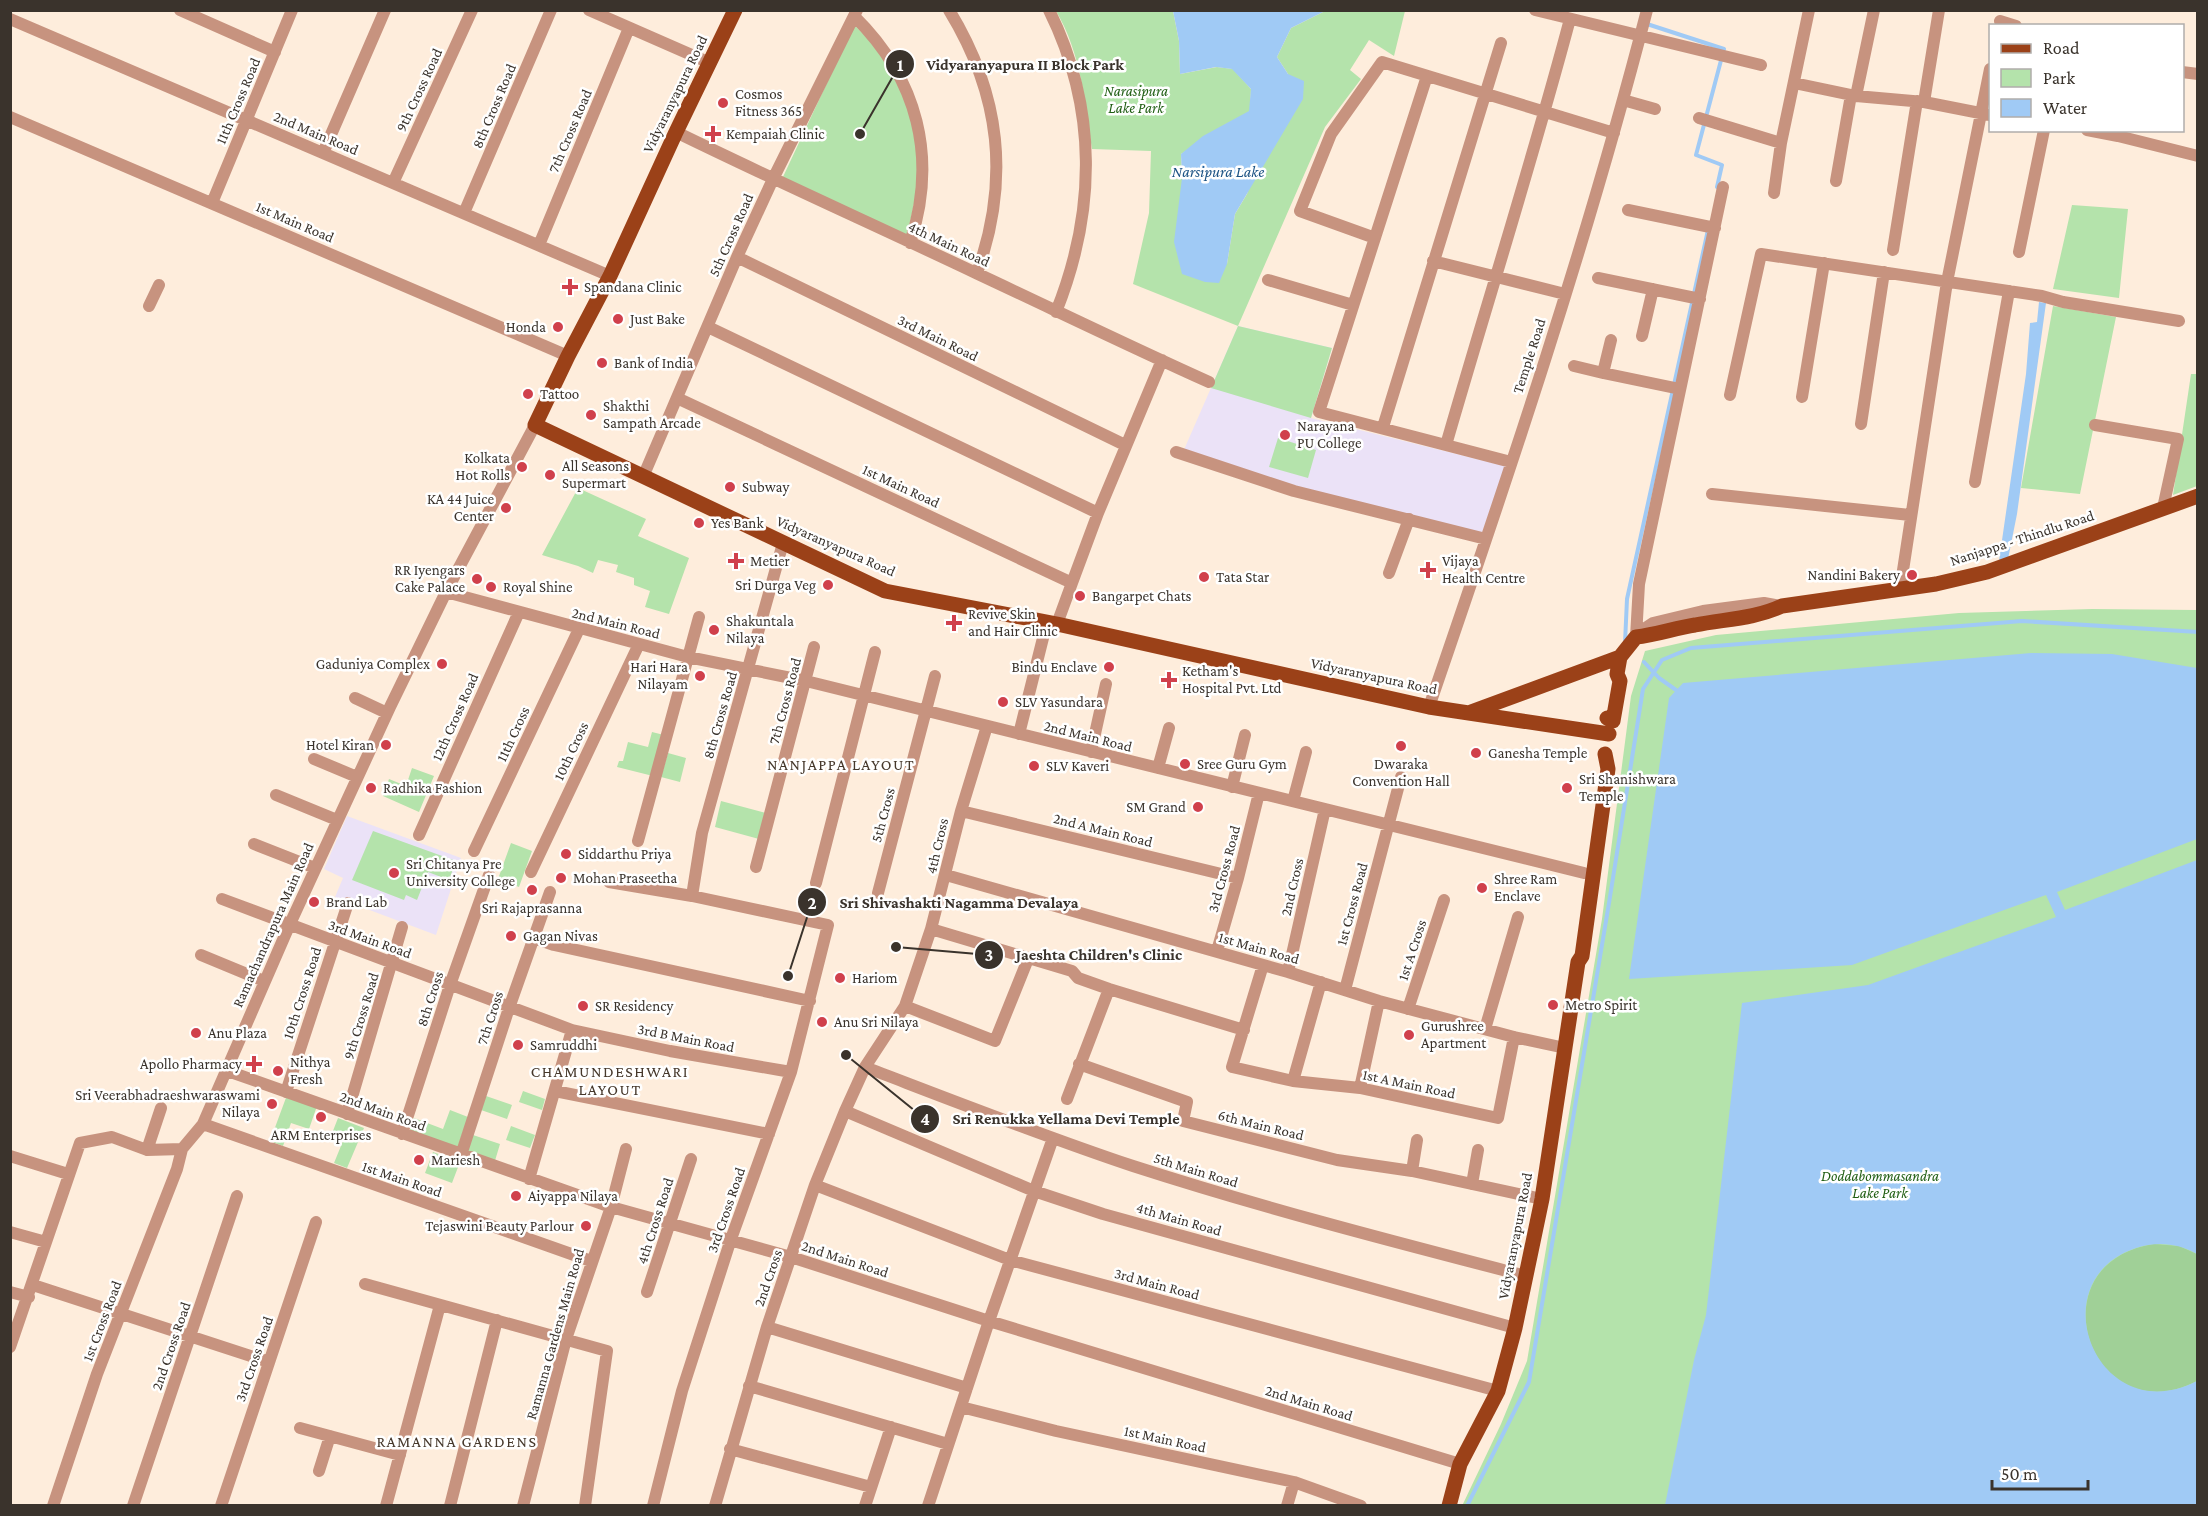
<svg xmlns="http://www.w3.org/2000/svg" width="2208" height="1516" font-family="'Crimson Pro',serif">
	<rect width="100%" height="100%" fill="#feeddc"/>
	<path fill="#ebe2f7" d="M1238,326l94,22 -21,70 194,48 -24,70 -195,-53 -103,-31z
		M347,816l114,42 -25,77 -101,-38 8,-19 -19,-9z"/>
	<path fill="#b4e3ab" d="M1056,11h117l6,30 1,33 37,-7 16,2 18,20 -1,22 -69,43 1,24 45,86 8,-50 12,-20 41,-120 -11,-17 14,-29 34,-17h80l-11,45 -25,-16 -19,30 11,9 -36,48 -87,199 94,22 -21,70 -100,-30 27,-62 -105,-42 16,-71 2,-62 -59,-2c-7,-47 -11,-96 -36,-138z
		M854,25l13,12 29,40 18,47 5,57 -12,55 -125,-57z
		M2072,205l56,4 -9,89 -66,-9z
		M2053,306l63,11 -36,177 -59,-6z
		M2191,374h6v112l-24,9z
		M1278,438l38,12 -8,28 -39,-11z
		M578,488l68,31 -8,17 51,22 -20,56 -24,-7 5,-16 -16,-6v-7l-18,-6 2,-7 -20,-5 -5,13 -15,-7 -36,-11z
		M2092,609l105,1v895l-735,1 39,-82 26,-63 75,-442 29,-223 14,-45 71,-16 243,-22z
		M652,732l12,3 -11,41 -36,-9 2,-6h4l5,-19 20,5z
		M668,753l18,5 -6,24 -19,-5z
		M412,768l22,8 -15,36 -36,-16 6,-17 17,7z
		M721,801l45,12 -7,26 -44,-12z
		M373,831l83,30 -7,19 -21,-8 -11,28 -11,-5 -2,5 -52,-20z
		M511,843l21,8 -13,36 -21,-8z
		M523,1091l22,8 -3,11 -23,-8z
		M287,1095l30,11 -8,23 -18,-6 -8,23 -13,-5z
		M486,1096l26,9 -5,14 -26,-9z
		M450,1110l18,7 -11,32 -48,-17 5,-14 29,11z
		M338,1118l26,10 -17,40 -13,-5 9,-22 -12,-5z
		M511,1126l24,9 -5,13 -24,-8z
		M473,1135l27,9 -6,20 -28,-10z
		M433,1152l27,10 -8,21 -27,-10z"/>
	<path fill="#a0d097" d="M2154,1244l25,2 18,8v127c-107,55 -165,-118 -43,-137z"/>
	<path fill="#a0caf5" d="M1173,11h152l-34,17 -14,29 11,17 16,7 -1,18 -68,115 -8,50 -8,19 -14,-1 -23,-8 -8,-32 8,-64 -1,-24 22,-18 46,-25 2,-22 -19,-20 -16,-2 -36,7 -1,-33z
		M2039,302l7,1 -29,211 -9,45 -9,2 27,-187 4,-51 7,-1z
		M2031,653l81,1 85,14v171l-140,53 8,18 132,-50v394c-18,-11 -41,-13 -61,-6 -99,33 -38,184 61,133v124h-532l29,-145 12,-45 36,-312 126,-18 188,-68 -10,-22 -194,70 -223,14 40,-281 14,-15z"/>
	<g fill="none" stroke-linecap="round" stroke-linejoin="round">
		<path stroke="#a0caf5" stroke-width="4" d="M1647,24l77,25 -28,106 26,10 -5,22
			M1625,643l2,-44 81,-369
			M1644,662l15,16 17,12
			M1467,1506l62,-124 80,-479 34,-214 19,-29 29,-12 331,-27 176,11"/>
		<path stroke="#c7937f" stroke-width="12" d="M180,10l95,42
			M589,10l121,53
			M949,10c52,85 61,170 28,263
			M1049,10c49,99 47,202 7,302
			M1535,10l226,55
			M854,16c64,63 84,142 56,227
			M10,19l600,257
			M2000,21l16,5
			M2182,72l16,2
			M1427,76l-108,336 192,50
			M1794,83l62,13 68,6 66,13
			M1856,96l18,-86
			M1623,100l32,9
			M1924,102l15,-92
			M10,117l558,239
			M1699,118l82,25
			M2087,130l31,6 80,20
			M676,132c100,49 201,94 302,142 77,36 153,73 231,108
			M323,153l62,-143
			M1836,181l15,-86
			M393,183l79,-173
			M1774,193l7,-50 28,-133
			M212,203l80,-193
			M1628,210l87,18
			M464,213l87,-203
			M1375,238l-75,-27 31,-77 51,-72 232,71
			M539,245l90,-217
			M1893,250l24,-149
			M2019,252l25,-122
			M737,257l388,188
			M1433,261l132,33
			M1598,278l102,21
			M1268,280l85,25
			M149,306l10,-21
			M708,327l390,186 64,-153
			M1642,336l11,-47
			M1611,340l-8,33 77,16
			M1574,366l29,7
			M1730,395l31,-141 281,42 21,6 116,19
			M1802,397l22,-134
			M677,398l395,185 -15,41
			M1861,424l23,-152
			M2095,425l83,14 -15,69
			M1383,427l118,-384
			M1446,445c41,-142 86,-283 124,-426
			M1176,452l118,39 192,48
			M643,477l94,-220 36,-78 84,-169
			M1975,482l34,-191
			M1712,494l198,21
			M1389,573l20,-54
			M1072,583l26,-70
			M1900,590l47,-308 43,-213
			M446,592l242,65 118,24 778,192
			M1636,637l3,-53 84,-397
			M1636,637l8,-8 9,-6 50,-12 61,-8 17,3
			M355,698l32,15
			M1429,707c79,-230 157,-461 218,-697
			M1019,734l28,-112
			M1091,752l15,-68
			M314,759l43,18
			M1158,768l11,-40
			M1232,787l13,-52
			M276,795l61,25
			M1293,801l13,-49
			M961,811l277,67
			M419,835l100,-223
			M638,841l61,-224
			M254,844l61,24
			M474,851l105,-222
			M756,867l58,-220
			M531,872l108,-228
			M946,875l342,97 91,29 135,36 51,11
			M609,882l83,14 136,29 -37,147 -60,167 -49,152 -29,115
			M816,883l59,-231
			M878,893l57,-217
			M692,896l10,-63 81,-290
			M222,899l350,131 98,21 121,21
			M931,929l141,42 6,7 31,11 135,41
			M534,938l20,7 256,56
			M1217,951l21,-73 21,-85
			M201,955l63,26
			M1263,965l-31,102 61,14 67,7 138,30 16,-81
			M1288,972l37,-163
			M1345,990l56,-213
			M905,1006l90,35 33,-82
			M1408,1009l36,-109
			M1485,1029l33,-112
			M1079,1064l108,38 -4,19 154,39 75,11 130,28
			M865,1067c89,34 178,69 268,99 130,42 262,76 393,110
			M225,1070l386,137 180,50 198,64 471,143
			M1293,1081l28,-99
			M1360,1088l19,-87
			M555,1091l214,43
			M286,1092l62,-189
			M1067,1099l42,-110
			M845,1111l189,80 69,23 412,114
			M347,1114l55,-187
			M203,1124l388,137
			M402,1134l48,-149 39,-110
			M147,1150l14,-42
			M461,1155l48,-147 41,-116
			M10,1156l58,18
			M1412,1171l5,-31
			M529,1179l43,-149
			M1472,1184l6,-34
			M815,1185l195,75 488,131
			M10,1232l36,10
			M365,1284l242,67 -22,155
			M33,1285l236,77
			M10,1292l19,5
			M647,1292l44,-133
			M767,1327l200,61
			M10,1347l70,-204 32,-6 35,13 35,-1 21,-25 86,-198 101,-219 56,-115 89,-167
			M749,1386l199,58
			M961,1407l95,24 238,51 67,24
			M300,1428l100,27
			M730,1449l141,38
			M319,1471l11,-35
			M53,1506l44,-132 80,-205 5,-20
			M133,1506l104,-310
			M221,1506l95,-284
			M386,1506l54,-201
			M450,1506l47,-186
			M523,1506l43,-167 45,-132 15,-58
			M715,1506l52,-179 48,-142 30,-74 20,-44 40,-61 26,-77 30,-118 26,-85
			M865,1506l26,-79
			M928,1506l61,-185 64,-183
			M1287,1506l7,-24"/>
		<path stroke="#9b4118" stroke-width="15" d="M735,10l-59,122 -66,144 -42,80 -33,69 350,166 172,33 372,83 180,27
			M1471,712l149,-55
			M1607,718l6,3 7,-40 -3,-7 3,-17 16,-20c20,-2 39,-9 59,-12 30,-6 59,-6 87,-19l154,-22 51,-12 211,-76
			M1449,1506l11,-42 38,-73 17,-63 27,-129 36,-237 4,-6 26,-187 -3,-15"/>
	</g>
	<g fill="#d0404c" stroke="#fff" stroke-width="2">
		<circle cx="723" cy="103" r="6"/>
		<path d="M710 125h6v6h6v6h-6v6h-6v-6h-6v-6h6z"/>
		<path d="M567 278h6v6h6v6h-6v6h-6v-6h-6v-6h6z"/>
		<circle cx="618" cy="319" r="6"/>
		<circle cx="558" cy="327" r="6"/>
		<circle cx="602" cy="363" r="6"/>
		<circle cx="528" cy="394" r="6"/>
		<circle cx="591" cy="415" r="6"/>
		<circle cx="1285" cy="435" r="6"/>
		<circle cx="522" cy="467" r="6"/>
		<circle cx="550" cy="475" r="6"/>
		<circle cx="730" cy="487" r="6"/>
		<circle cx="506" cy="508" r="6"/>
		<circle cx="699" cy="523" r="6"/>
		<path d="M733 552h6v6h6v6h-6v6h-6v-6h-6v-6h6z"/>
		<path d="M1425 561h6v6h6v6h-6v6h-6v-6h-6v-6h6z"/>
		<circle cx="1912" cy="575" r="6"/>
		<circle cx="1204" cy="577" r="6"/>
		<circle cx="477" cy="579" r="6"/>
		<circle cx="828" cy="585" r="6"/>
		<circle cx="491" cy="587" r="6"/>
		<circle cx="1080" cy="596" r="6"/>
		<path d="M951 614h6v6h6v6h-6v6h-6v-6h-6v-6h6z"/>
		<circle cx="714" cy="630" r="6"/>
		<circle cx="442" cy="664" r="6"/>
		<circle cx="1109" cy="667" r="6"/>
		<circle cx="700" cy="676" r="6"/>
		<path d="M1166 671h6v6h6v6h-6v6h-6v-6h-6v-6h6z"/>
		<circle cx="1003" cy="702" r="6"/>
		<circle cx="386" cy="745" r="6"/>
		<circle cx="1401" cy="746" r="6"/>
		<circle cx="1476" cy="753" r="6"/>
		<circle cx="1185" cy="764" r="6"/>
		<circle cx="1034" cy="766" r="6"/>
		<circle cx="371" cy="788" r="6"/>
		<circle cx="1567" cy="788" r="6"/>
		<circle cx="1198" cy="807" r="6"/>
		<circle cx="566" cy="854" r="6"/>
		<circle cx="394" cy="873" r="6"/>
		<circle cx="561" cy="878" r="6"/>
		<circle cx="1482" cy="888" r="6"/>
		<circle cx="532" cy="890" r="6"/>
		<circle cx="314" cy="902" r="6"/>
		<circle cx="511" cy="936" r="6"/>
		<circle cx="840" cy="978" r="6"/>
		<circle cx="1553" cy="1005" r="6"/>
		<circle cx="583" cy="1006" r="6"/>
		<circle cx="822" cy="1022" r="6"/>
		<circle cx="196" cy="1033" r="6"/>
		<circle cx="1409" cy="1035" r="6"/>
		<circle cx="518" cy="1045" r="6"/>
		<path d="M251 1055h6v6h6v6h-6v6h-6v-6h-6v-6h6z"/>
		<circle cx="278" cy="1071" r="6"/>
		<circle cx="272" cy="1104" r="6"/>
		<circle cx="321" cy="1117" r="6"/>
		<circle cx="419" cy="1160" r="6"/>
		<circle cx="516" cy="1196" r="6"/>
		<circle cx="586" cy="1226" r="6"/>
	</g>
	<g text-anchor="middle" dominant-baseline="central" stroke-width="5" stroke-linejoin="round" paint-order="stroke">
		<g font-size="15" fill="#3a332c" stroke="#fff">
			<text transform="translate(419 90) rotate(-65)">9th Cross Road</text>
			<text transform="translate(675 94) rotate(-64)">Vidyaranyapura Road</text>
			<text transform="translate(238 101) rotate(-67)">11th Cross Road</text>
			<text transform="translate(494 106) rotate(-67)">8th Cross Road</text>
			<text transform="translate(570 131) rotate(-67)">7th Cross Road</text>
			<text transform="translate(316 133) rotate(23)">2nd Main Road</text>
			<text transform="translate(295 222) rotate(23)">1st Main Road</text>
			<text transform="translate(731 235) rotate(-66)">5th Cross Road</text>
			<text transform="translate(949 244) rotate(25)">4th Main Road</text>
			<text transform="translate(938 338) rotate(26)">3rd Main Road</text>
			<text transform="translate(1529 356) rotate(-72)">Temple Road</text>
			<text transform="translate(901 486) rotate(25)">1st Main Road</text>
			<text transform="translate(2022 538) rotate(-18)">Nanjappa - Thindlu Road</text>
			<text transform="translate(836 546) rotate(24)">Vidyaranyapura Road</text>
			<text transform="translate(616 623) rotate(14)">2nd Main Road</text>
			<text transform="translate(1374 676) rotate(12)">Vidyaranyapura Road</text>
			<text transform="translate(785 701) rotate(-75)">7th Cross Road</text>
			<text transform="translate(720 715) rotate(-74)">8th Cross Road</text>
			<text transform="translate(455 717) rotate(-66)">12th Cross Road</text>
			<text transform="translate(513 734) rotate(-65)">11th Cross</text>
			<text transform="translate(1088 736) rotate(14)">2nd Main Road</text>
			<text transform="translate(571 751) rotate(-65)">10th Cross</text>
			<text transform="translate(883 815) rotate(-75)">5th Cross</text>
			<text transform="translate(1103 830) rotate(14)">2nd A Main Road</text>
			<text transform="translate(937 846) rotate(-77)">4th Cross</text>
			<text transform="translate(1224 869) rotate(-75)">3rd Cross Road</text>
			<text transform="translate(1292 887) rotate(-77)">2nd Cross</text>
			<text transform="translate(1352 904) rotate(-75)">1st Cross Road</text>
			<text transform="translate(273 925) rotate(-66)">Ramachandrapura Main Road</text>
			<text transform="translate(370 939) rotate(20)">3rd Main Road</text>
			<text transform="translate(1259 948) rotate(16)">1st Main Road</text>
			<text transform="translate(1412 950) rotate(-72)">1st A Cross</text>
			<text transform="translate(302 993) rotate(-72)">10th Cross Road</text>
			<text transform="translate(430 999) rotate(-72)">8th Cross</text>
			<text transform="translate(361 1016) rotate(-73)">9th Cross Road</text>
			<text transform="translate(490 1018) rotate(-72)">7th Cross</text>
			<text transform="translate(686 1038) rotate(11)">3rd B Main Road</text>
			<text transform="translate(1409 1084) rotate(12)">1st A Main Road</text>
			<text transform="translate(383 1111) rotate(20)">2nd Main Road</text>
			<text transform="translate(1261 1125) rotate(14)">6th Main Road</text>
			<text transform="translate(1196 1170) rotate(17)">5th Main Road</text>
			<text transform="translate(402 1179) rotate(19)">1st Main Road</text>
			<text transform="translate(726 1210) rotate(-71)">3rd Cross Road</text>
			<text transform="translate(1179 1219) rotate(16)">4th Main Road</text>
			<text transform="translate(655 1221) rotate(-72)">4th Cross Road</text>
			<text transform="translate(1515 1236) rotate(-79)">Vidyaranyapura Road</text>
			<text transform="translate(845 1259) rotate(18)">2nd Main Road</text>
			<text transform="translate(768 1278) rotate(-71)">2nd Cross</text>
			<text transform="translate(1157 1284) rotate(15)">3rd Main Road</text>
			<text transform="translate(102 1321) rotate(-69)">1st Cross Road</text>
			<text transform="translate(555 1334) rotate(-74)">Ramanna Gardens Main Road</text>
			<text transform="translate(171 1346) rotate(-71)">2nd Cross Road</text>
			<text transform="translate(254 1359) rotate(-71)">3rd Cross Road</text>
			<text transform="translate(1309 1403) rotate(17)">2nd Main Road</text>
			<text transform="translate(1165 1439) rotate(12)">1st Main Road</text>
		</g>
		<g font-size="15" font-style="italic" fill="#205e13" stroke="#fff">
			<text x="1136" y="91">Narasipura<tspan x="1136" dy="17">Lake Park</tspan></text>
			<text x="1880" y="1176">Doddabommasandra<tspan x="1880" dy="17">Lake Park</tspan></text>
		</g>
		<g font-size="15" fill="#3a332c" stroke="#fff" text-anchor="start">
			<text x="735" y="94">Cosmos<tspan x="735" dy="17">Fitness 365</tspan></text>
			<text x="726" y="134">Kempaiah Clinic</text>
			<text x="584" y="287">Spandana Clinic</text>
			<text x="630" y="319">Just Bake</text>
			<text x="546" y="327" text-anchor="end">Honda</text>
			<text x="614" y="363">Bank of India</text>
			<text x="540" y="394">Tattoo</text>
			<text x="603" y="406">Shakthi<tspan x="603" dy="17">Sampath Arcade</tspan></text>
			<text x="1297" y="426">Narayana<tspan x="1297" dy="17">PU College</tspan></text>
			<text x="510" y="458" text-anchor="end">Kolkata<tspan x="510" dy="17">Hot Rolls</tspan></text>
			<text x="562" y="466">All Seasons<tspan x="562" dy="17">Supermart</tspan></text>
			<text x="742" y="487">Subway</text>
			<text x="494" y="499" text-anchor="end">KA 44 Juice<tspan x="494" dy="17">Center</tspan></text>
			<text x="711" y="523">Yes Bank</text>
			<text x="750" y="561">Metier</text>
			<text x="1442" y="561">Vijaya<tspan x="1442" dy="17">Health Centre</tspan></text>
			<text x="465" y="570" text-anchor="end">RR Iyengars<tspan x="465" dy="17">Cake Palace</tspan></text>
			<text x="1900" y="575" text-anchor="end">Nandini Bakery</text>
			<text x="1216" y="577">Tata Star</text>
			<text x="816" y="585" text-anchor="end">Sri Durga Veg</text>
			<text x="503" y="587">Royal Shine</text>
			<text x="1092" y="596">Bangarpet Chats</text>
			<text x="968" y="614">Revive Skin<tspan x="968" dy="17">and Hair Clinic</tspan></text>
			<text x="726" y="621">Shakuntala<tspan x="726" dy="17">Nilaya</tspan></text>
			<text x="430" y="664" text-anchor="end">Gaduniya Complex</text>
			<text x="688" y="667" text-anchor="end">Hari Hara<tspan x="688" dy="17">Nilayam</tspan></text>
			<text x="1097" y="667" text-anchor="end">Bindu Enclave</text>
			<text x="1182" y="671">Ketham's<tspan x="1182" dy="17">Hospital Pvt. Ltd</tspan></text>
			<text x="1015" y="702">SLV Yasundara</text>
			<text x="374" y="745" text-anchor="end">Hotel Kiran</text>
			<text x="1488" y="753">Ganesha Temple</text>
			<text x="1197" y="764">Sree Guru Gym</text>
			<text x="1401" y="764" text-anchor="middle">Dwaraka<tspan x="1401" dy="17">Convention Hall</tspan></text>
			<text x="1046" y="766">SLV Kaveri</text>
			<text x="1579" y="779">Sri Shanishwara<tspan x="1579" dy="17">Temple</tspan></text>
			<text x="383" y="788">Radhika Fashion</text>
			<text x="1186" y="807" text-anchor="end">SM Grand</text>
			<text x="578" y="854">Siddarthu Priya</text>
			<text x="406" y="864">Sri Chitanya Pre<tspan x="406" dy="17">University College</tspan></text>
			<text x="573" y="878">Mohan Praseetha</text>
			<text x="1494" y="879">Shree Ram<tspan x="1494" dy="17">Enclave</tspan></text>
			<text x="326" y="902">Brand Lab</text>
			<text x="532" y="908" text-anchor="middle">Sri Rajaprasanna</text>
			<text x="523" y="936">Gagan Nivas</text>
			<text x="852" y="978">Hariom</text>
			<text x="1565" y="1005">Metro Spirit</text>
			<text x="595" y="1006">SR Residency</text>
			<text x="834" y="1022">Anu Sri Nilaya</text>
			<text x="1421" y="1026">Gurushree<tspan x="1421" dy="17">Apartment</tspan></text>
			<text x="208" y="1033">Anu Plaza</text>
			<text x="530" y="1045">Samruddhi</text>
			<text x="290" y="1062">Nithya<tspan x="290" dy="17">Fresh</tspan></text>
			<text x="242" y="1064" text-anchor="end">Apollo Pharmacy</text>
			<text x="260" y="1095" text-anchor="end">Sri Veerabhadraeshwaraswami<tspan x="260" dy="17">Nilaya</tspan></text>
			<text x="321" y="1135" text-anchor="middle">ARM Enterprises</text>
			<text x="431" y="1160">Mariesh</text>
			<text x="528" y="1196">Aiyappa Nilaya</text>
			<text x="574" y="1226" text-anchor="end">Tejaswini Beauty Parlour</text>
		</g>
		<g font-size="16" font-style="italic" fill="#1c5384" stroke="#fff">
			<text x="1218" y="171">Narsipura Lake</text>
		</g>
		<g font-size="16" letter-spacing="1.5" fill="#46382b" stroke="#fff">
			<text x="841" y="764">NANJAPPA LAYOUT</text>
			<text x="610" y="1071">CHAMUNDESHWARI<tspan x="610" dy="18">LAYOUT</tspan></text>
			<text x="457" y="1441">RAMANNA GARDENS</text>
		</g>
	</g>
	<path fill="none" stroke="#3a332c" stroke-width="2" d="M860 134L900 64M788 976L812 902M896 947L989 955M846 1055L925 1119"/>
	<g fill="#3a332c" stroke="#fff" stroke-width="2">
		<circle cx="860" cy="134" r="6"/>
		<circle cx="788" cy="976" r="6"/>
		<circle cx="896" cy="947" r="6"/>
		<circle cx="846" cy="1055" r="6"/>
		<circle cx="900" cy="64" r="15"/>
		<circle cx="812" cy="902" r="15"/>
		<circle cx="989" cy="955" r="15"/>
		<circle cx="925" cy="1119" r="15"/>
	</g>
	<g font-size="18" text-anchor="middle" font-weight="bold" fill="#fff">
		<text x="900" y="71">1</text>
		<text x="812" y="909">2</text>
		<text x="989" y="961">3</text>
		<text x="925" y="1125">4</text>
	</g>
	<g font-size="16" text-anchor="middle" font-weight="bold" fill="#3a332c" stroke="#fff" stroke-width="5" stroke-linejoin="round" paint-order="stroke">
		<text x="1025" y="70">Vidyaranyapura II Block Park</text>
		<text x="959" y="908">Sri Shivashakti Nagamma Devalaya</text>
		<text x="1099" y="960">Jaeshta Children's Clinic</text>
		<text x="1066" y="1124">Sri Renukka Yellama Devi Temple</text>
	</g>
	<rect width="2208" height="1516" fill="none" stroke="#3a332c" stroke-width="24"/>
	<rect x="1989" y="24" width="195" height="108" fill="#ffffff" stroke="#b0adab" stroke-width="1.5"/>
	<rect x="2001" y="44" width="30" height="9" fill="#9b4118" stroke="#b0adab" stroke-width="1.5"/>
	<text x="2043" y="54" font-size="18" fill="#3a332c">Road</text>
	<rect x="2001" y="69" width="30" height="18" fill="#b4e3ab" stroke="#b0adab" stroke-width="1.5"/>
	<text x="2043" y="84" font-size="18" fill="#3a332c">Park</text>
	<rect x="2001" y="99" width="30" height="18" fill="#a0caf5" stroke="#b0adab" stroke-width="1.5"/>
	<text x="2043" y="114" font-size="18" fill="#3a332c">Water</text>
	<path d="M1992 1480v9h96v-9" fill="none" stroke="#3a332c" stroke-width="3"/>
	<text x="2001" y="1480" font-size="18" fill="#3a332c" stroke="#ffffff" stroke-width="4.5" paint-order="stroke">50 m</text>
</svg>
